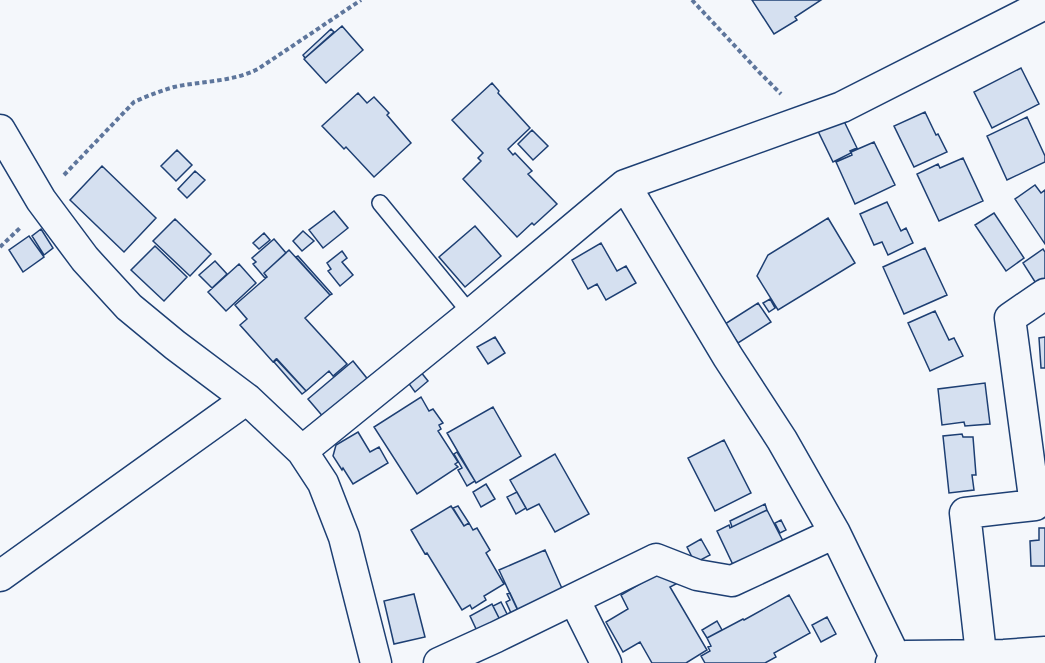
<svg xmlns="http://www.w3.org/2000/svg" width="1045" height="663" font-family="Quicksand,sans-serif">
	<rect width="100%" height="100%" fill="#f4f7fb"/>
	<path fill="#d5e0f0" stroke="#1d3f73" stroke-width="1.5" d="M752,0h69l-26,17 2,3 -23,14z
		M342,26l21,24 -37,33 -22,-24z
		M331,29l3,3 -29,26 -2,-3z
		M1021,68l18,36 -47,24 -18,-36z
		M492,83l7,8 -1,2 32,35 -22,21 5,6 2,-2 17,18 -4,3 29,30 -23,21 -2,-2 -15,14 -54,-58 18,-18 -3,-3 5,-5 -31,-33z
		M358,93l9,10 7,-6 15,16 -2,2 24,28 -37,34 -28,-30 -2,2 -22,-23z
		M925,112l11,23 2,-1 9,18 -33,15 -20,-41z
		M842,117l15,31 -7,3 1,2 -18,9 -16,-33z
		M1027,117l18,39v6l-38,18 -20,-44z
		M532,130l16,16 -15,14 -15,-16z
		M874,142l21,43 -40,19 -19,-42 16,-7 -1,-3z
		M177,150l15,15 -16,16 -15,-15z
		M963,158l20,43 -44,20 -22,-47 21,-10 2,4z
		M102,166l54,52 -32,34 -54,-52z
		M195,171l10,9 -18,18 -9,-9z
		M1035,185l6,8 4,-3v54l-30,-45z
		M887,202l14,29 5,-3 7,15 -25,12 -6,-13 -8,3 -14,-31z
		M334,211l14,17 -25,20 -14,-18z
		M994,213l30,45 -18,13 -31,-46z
		M828,218l27,45 -77,47 -21,-34 11,-21z
		M175,219l36,35 -21,22 -37,-35z
		M475,226l26,30 -36,31 -26,-30z
		M41,229l12,19 -9,7 -12,-19z
		M303,231l11,10 -12,10 -9,-10z
		M264,233l6,7 -11,9 -6,-6z
		M29,236l15,21 -21,15 -14,-22z
		M274,239l12,14 -22,20 3,4 -2,1 -12,-14 3,-2 -4,-4z
		M601,243l16,28 9,-5 10,17 -30,17 -9,-16 -9,5 -16,-29z
		M155,246l32,31 -23,24 -33,-31z
		M925,248l22,47 -43,19 -21,-47z
		M1043,249l2,3v28l-8,5 -14,-22z
		M289,250l41,45 -25,23 42,46 -14,12 -4,-5 -23,20 -30,-32 -3,3 -33,-37 7,-6 -12,-14 32,-28 -3,-4z
		M342,251l5,7 -5,4 11,13 -13,11 -12,-15 3,-2 -4,-6z
		M298,256l34,38 -2,1 -34,-38z
		M215,261l12,13 -15,14 -13,-13z
		M239,264l17,19 -30,28 -18,-19z
		M770,299l5,9 -6,4 -6,-9z
		M758,303l13,19 -33,21 -13,-19z
		M935,311l14,29 5,-2 9,18 -33,15 -22,-48z
		M495,337l10,16 -17,11 -11,-17z
		M1045,337v31h-4l-2,-30z
		M277,359l29,32 -4,3 -28,-32z
		M353,361l17,21 -45,37 -17,-20z
		M420,371l8,10 -13,11 -8,-11z
		M985,383l5,41 -25,2 -1,-4 -22,3 -4,-36z
		M421,397l8,14 4,-2 10,14 -4,2 2,4 -3,2 20,31 -3,2 3,3 -41,27 -43,-67z
		M493,407l28,49 -45,27 -29,-50z
		M358,432l12,20 9,-5 9,16 -35,21 -10,-16 -1,2 -9,-14 3,-11z
		M962,434l1,3h10l3,38h-4l2,15 -25,3 -6,-57z
		M724,440l27,53 -36,18 -27,-53z
		M457,452l18,29 -8,5 -9,-16 4,-2 -8,-14z
		M555,454l34,60 -34,18 -16,-28 -12,6 -17,-30z
		M486,484l9,15 -14,8 -8,-15z
		M517,492l9,16 -10,6 -9,-17z
		M765,504l2,6 -35,17 -2,-6z
		M451,506l13,20 5,-3 4,7 4,-2 13,22 -4,3 18,31 -20,12 2,4 -14,9 -2,-4 -8,5 -35,-57 -2,1 -14,-24z
		M458,506l11,17 -5,3 -11,-18z
		M767,510l18,35 -50,24 -18,-38 12,-6 1,3z
		M781,520l5,10 -6,3 -5,-10z
		M1039,528h6v38h-14l-1,-25 9,-1z
		M701,539l9,16 -15,8 -8,-16z
		M545,550l19,43 -45,20 -20,-43z
		M667,568l9,16 -6,3 37,63 -21,13h-34l-12,-21 -17,10 -17,-30 22,-13 -7,-14z
		M510,593l8,17 -7,3 -5,-11 4,-2 -3,-6z
		M414,594l11,43 -31,7 -10,-43z
		M789,595l21,38 -36,20 2,4 -11,6h-60l-4,-7 9,-5 -2,-4 3,-1 -4,-8 36,-19 1,1z
		M501,602l7,14 -8,4 -7,-14z
		M492,604l9,18 -23,11 -8,-17z
		M827,617l9,17 -15,8 -9,-17z
		M717,621l5,9 -15,8 -5,-8z"/>
	<g fill="none" stroke-linecap="round" stroke-linejoin="round">
		<g stroke="#1d3f73" stroke-width="18">
			<path id="lane" d="M380,203l91,111"/>
		</g>
		<g stroke="#1d3f73" stroke-width="33">
			<path id="street" d="M0,130l41,70 44,59 44,48 46,38 72,54 55,52 21,32 21,54 32,126
				M625,185l103,172 54,83 53,93 62,128 -6,2
				M302,451l169,-137 154,-129 217,-78 203,-103
				M0,576l247,-177
				M574,599l32,64
				M981,654l-16,-141 70,-8 -25,-187 35,-24
				M439,663l57,-26 160,-78 41,16 35,6 103,-48
				M897,663v-2l9,-5 98,-1 41,-3"/>
		</g>
		<path stroke="#5e769c" stroke-width="4" stroke-dasharray="4.5 3" stroke-linecap="butt" d="M692,0l68,73 21,21
			M64,175l70,-73c13,-6 26,-11 40,-15 28,-6 58,-5 84,-18l103,-69
			M0,247l21,-20"/>
		<use href="#lane" stroke="#f4f7fb" stroke-width="15"/>
		<use href="#street" stroke="#f4f7fb" stroke-width="30"/>
	</g>
</svg>
